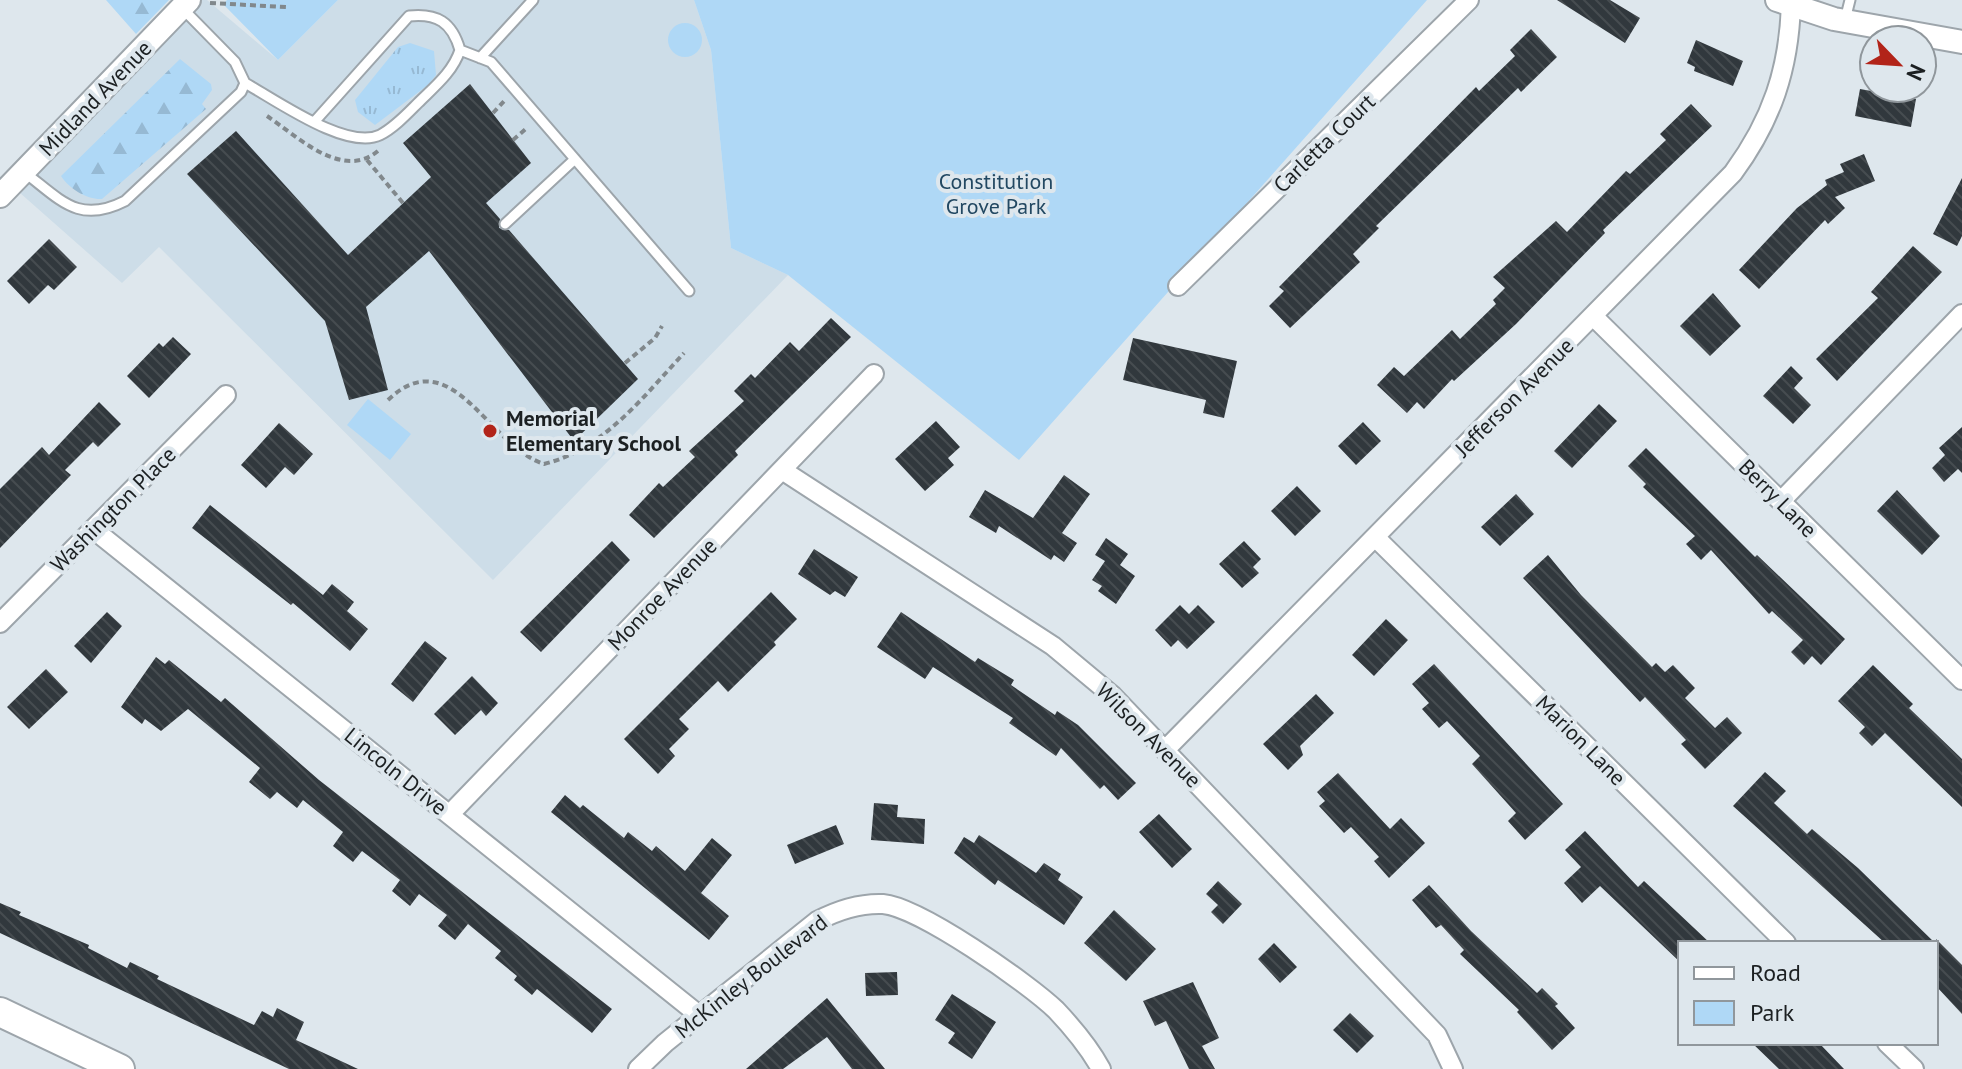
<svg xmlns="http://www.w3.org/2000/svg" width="1962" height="1069" font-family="'PT Sans',sans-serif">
	<defs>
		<pattern id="grass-tufts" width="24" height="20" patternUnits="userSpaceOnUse" patternTransform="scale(2)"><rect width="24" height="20" fill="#afd8f6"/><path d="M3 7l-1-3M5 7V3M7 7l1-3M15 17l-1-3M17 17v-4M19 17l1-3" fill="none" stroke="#96b9d3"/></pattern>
		<pattern id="forest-firs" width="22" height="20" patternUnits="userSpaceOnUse" patternTransform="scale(2)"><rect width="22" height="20" fill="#afd8f6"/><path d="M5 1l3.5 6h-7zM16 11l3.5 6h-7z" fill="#96b9d3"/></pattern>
		<pattern id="building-back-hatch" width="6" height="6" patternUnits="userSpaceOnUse" patternTransform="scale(2)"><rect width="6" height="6" fill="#31383d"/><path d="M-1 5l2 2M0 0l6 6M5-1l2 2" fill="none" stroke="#464c50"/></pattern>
	</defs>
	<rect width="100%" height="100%" fill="#dee7ed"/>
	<path fill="#cddde8" d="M189,0h18l71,60 60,-60h356l17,50 20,198 57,27 -295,305 -334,-333 -37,36 -111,-98z"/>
	<path fill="url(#grass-tufts)" d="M410,43l24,8 2,24 -8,10 -53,40 -17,-13 -3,-12 43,-53z"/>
	<path fill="url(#forest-firs)" d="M106,0h63l-33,34z
		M180,59l31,25 1,6 -10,14 4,5 -104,90c-14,1 -33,-10 -41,-23z"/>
	<path fill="#afd8f6" d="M227,0h111l-60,60 -55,-56z
		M694,0h733l-408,460 -231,-185 -57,-27 -20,-198z
		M668 40a17 17 0 1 1 34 0a17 17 0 1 1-34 0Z
		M368,399l43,35 -21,26 -43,-35z"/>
	<path fill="url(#building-back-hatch)" d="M1557,0h53l30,18 -15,25z
		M1531,29l26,28 -36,35 -3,-4 -142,138 3,2 -26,26 7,8 -70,66 -21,-22 15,-15 -5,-4 197,-200 3,4 36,-35 -5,-6z
		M1696,40l47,21 -10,25 -39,-15 1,-4 -8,-4z
		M470,84l61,79 -45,40 14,16 -1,9 10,2 129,149 -64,62 -145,-190 -63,56 22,83 -39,10 -24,-79 -138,-147 49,-43 112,124 83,-78 -28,-34z
		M1860,89l56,10 -5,28 -56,-11z
		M1691,104l21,22 -109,104 2,3 -89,91 -62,57 -2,-2 -28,30 -7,-7 -10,11 -30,-28 17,-18 10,9 48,-46 8,9 36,-35 -3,-4 12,-12 -12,-11 63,-56 11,11 59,-61 4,3 36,-34 -6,-6z
		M1864,154l11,27 -40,16 10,11 -17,16 -3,-4 -66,69 -20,-19 58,-62 30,-23 -2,-5 19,-8 -4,-8z
		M1962,178v58l-5,10 -24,-12z
		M49,239l28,28 -23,23 -6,-5 -19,19 -22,-23z
		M1913,246l29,26 -105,109 -21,-22 62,-61 -7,-6z
		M1713,293l28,33 -31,30 -30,-30z
		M831,318l20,19 -116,114 3,4 -84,83 -25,-23 30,-32 4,4 32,-30 -6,-6 55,-50 -10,-10 17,-17 4,4 35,-36 9,9z
		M173,337l18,17 -42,44 -22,-22 32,-33 4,4z
		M1133,338l104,23 -13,57 -21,-5 3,-13 -83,-20z
		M1791,366l12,12 -9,10 17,17 -18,19 -30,-28z
		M99,402l22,22 -23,23 -5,-5 -28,28 6,5 -71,73v-59l42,-42 7,8z
		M1599,404l18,17 -45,47 -18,-17z
		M936,421l24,26 -12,11 6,7 -29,26 -30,-32z
		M1363,422l18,19 -25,24 -18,-19z
		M279,423l34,31 -19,21 -9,-8 -19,21 -25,-23z
		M1962,427v46l-4,-4 -14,13 -12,-14 13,-13 -6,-7z
		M1646,448l109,109 2,-2 88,84 -24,26 -9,-9 -8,9 -13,-13 12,-12 -31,-29 -3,3 -58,-64 -10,10 -15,-16 9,-8 -52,-49 3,-3 -18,-18z
		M1064,475l26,19 -28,39 15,10 -13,19 -10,-7 -3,5 -52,-34 -3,7 -27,-16 16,-27 48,28z
		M1297,486l24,25 -26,25 -24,-25z
		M1897,490l43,46 -18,19 -45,-44z
		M1516,494l18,20 -34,32 -19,-19z
		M210,505l113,90 9,-11 22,18 -7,9 21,18 -18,22 -57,-48 -2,2 -99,-77z
		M1106,538l22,16 -8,11 15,11 -19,28 -18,-13 4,-5 -10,-6 13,-19 -10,-6z
		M612,541l18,19 -89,92 -21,-20z
		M1244,541l17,18 -8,8 6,6 -17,15 -23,-24z
		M814,549l44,28 -13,20 -10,-6 -5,4 -32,-21z
		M1548,555l33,40 71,72 4,-4 9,9 8,-7 22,23 -10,10 30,30 12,-11 15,16 -37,36 -24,-25 5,-4 -41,-43 -5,5 -117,-124z
		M771,592l26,27 -23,23 2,3 -48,47 -10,-11 -39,38 10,10 -20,20 6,7 -17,18 -34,-35z
		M1180,605l9,9 9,-9 17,17 -28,27 -9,-9 -7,7 -16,-17z
		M107,612l15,14 -31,37 -17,-17z
		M901,612l74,50 3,-4 36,22 -3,5 44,30 2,-4 21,14 58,58 -18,17 -14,-15 -4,4 -39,-41 -5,8 -47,-33 4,-5 -80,-51 -8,12 -48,-32z
		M1386,619l22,21 -34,36 -22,-21z
		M425,641l22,17 -34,44 -22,-18z
		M156,657l9,7 4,-4 52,42 4,-4 94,82 293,229 -20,24 -55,-44 -5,6 -18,-15 3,-4 -22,-18 6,-7 -33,-27 -13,16 -17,-14 9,-11 -28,-21 -9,12 -18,-15 8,-11 -38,-29 -9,11 -20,-16 10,-14 -40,-32 -6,8 -20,-16 -7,7 -21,-17 11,-14 -72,-59 -27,22 -16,-12 -3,5 -21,-17z
		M1434,664l129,140 -38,36 -17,-19 8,-8 -44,-49 8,-8 -33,-35 -8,7 -17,-19 7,-6 -17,-19z
		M1873,665l40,39 -4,4 53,51v48l-77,-74 -13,13 -13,-13 6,-6 -27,-26z
		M46,669l22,23 -39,37 -22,-22z
		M472,676l26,27 -12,13 -5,-6 -26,25 -21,-21z
		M1316,694l18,19 -34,33 3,9 -15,15 -25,-26z
		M1765,772l21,19 -12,12 33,31 5,-5 46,39 77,75h-50l-152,-137z
		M1338,773l52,56 11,-11 24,25 -36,35 -15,-17 5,-4 -28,-30 -7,6 -25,-27 6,-5 -8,-9z
		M565,795l15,13 3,-3 41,33 4,-6 24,19 4,-5 29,25 27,-33 20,17 -31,38 28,23 -20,24 -158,-128z
		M874,803l24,2 -1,12 28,2 -1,25 -53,-4z
		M1159,814l33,35 -20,19 -33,-36z
		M836,825l8,19 -49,20 -8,-19z
		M1585,831l53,56 6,-6 66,62h-30v19l-80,-76 -18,17 -18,-20 17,-16 -16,-17z
		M979,835l57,38 8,-10 17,11 -3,6 25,17 -19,28 -66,-45 -3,5 -41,-32 10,-16 10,6z
		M1218,881l24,23 -19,20 -12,-12 7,-7 -12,-11z
		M1429,885l42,46 66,62 5,-5 16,16 -3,2 20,22 -23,22 -35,-38 2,-2 -59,-56 4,-4 -23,-25 -5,3 -24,-28z
		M0,903l21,9 -2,3 70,30 -1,3 39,20 3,-6 29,14 -2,3 97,46 8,-14 11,6 4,-9 27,14 -8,18 62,29h-69l-289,-136z
		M1114,910l42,39 -30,32 -42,-38z
		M1936,939l26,26v49l-26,-28z
		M1274,943l23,24 -17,16 -22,-24z
		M897,972l1,23 -32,1 -1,-23z
		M1193,982l26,56 -17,8 13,23h-26l-23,-48 -11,5 -12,-25z
		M952,994l44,28 -24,37 -24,-16 7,-10 -20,-13z
		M827,998l58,71h-33l-25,-32 -44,32h-37z
		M1350,1013l24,23 -17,17 -24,-23z
		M1752,1043h67l25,26h-65z"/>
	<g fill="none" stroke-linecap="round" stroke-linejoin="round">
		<g stroke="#9da5ab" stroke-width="13">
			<path id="service" d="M1845,20l5,-20
				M460,50l31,12 198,229
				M480,58l53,-58
				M245,83c31,17 102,68 135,52 14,-7 27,-21 38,-32 16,-16 35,-31 42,-53 -8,-28 -23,-37 -51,-34l-94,105
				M24,172c36,27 54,53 101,29l116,-109 4,-9 -10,-21 -53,-54
				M505,224l70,-65"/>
		</g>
		<g stroke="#9da5ab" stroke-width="22">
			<path id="minor" d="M1178,286l291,-286
				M1593,316l369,364
				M782,470l271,176 60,50 324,339 16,34
				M1781,501l181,-187
				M93,529l606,486
				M1375,537l411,406
				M0,623l226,-228
				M1165,750l568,-577c39,-53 56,-104 58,-169
				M450,814l424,-440
				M1887,1043l27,26
				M638,1069l27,-26 152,-122c21,-11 42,-18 66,-17 36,3 145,79 173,106 17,18 33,37 45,59"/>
		</g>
		<g stroke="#9da5ab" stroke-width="26">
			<path id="tertiary" d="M1777,0l57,19 128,23
				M0,196l189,-196"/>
		</g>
		<g stroke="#9da5ab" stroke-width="32">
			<path id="primary" d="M0,1012l120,57"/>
		</g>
		<path stroke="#81888c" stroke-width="4" stroke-dasharray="6 4" stroke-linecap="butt" d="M210,3l76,4
			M493,113l13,-14
			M267,116c30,20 75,65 111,35
			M513,140l15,-13
			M367,160l36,43
			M625,363l30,-25 7,-12
			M388,400c64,-61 100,46 156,64 60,-15 100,-68 140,-111"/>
		<use href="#service" stroke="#fff" stroke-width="9"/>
		<use href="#minor" stroke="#fff" stroke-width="18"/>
		<use href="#tertiary" stroke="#fff" stroke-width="22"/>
		<use href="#primary" stroke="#fff" stroke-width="28"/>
	</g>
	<circle fill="#b22419" stroke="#dee7ed" stroke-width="3" cx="490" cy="431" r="8"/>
	<g text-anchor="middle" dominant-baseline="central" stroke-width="8" stroke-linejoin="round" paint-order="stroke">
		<g font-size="22" fill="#1c2022" stroke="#dee7ed">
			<text transform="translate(95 98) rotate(-46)">Midland Avenue</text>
			<text transform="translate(1324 143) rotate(-44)">Carletta Court</text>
			<text transform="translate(1514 397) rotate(-45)">Jefferson Avenue</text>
			<text transform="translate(1778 498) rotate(45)">Berry Lane</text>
			<text transform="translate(113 509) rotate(-45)">Washington Place</text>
			<text transform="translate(662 594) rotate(-46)">Monroe Avenue</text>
			<text transform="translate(1149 735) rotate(45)">Wilson Avenue</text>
			<text transform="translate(1581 740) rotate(45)">Marion Lane</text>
			<text transform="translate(396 771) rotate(39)">Lincoln Drive</text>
			<text transform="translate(751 976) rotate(-38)">McKinley Boulevard</text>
		</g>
		<g font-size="22" fill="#224862" stroke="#dee7ed">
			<text x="996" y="181">Constitution<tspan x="996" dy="25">Grove Park</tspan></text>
		</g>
		<g font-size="22" font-weight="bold" fill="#1c2022" stroke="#dee7ed" text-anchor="start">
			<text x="506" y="418">Memorial<tspan x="506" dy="25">Elementary School</tspan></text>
		</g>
	</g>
	<rect x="1678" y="941" width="260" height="104" fill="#dee7ed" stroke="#90979c" stroke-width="2"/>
	<rect x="1694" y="967" width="40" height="12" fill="#ffffff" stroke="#90979c" stroke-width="2"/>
	<text x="1750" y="981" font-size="24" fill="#1c2022">Road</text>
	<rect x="1694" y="1001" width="40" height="24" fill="#afd8f6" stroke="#90979c" stroke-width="2"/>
	<text x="1750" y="1021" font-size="24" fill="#1c2022">Park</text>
	<g transform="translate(1898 64) rotate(115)"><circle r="38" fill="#dee7ed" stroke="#90979c" stroke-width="2"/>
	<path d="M0-6L14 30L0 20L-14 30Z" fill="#b22419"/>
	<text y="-12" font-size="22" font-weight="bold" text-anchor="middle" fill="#1c2022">N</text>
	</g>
</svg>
